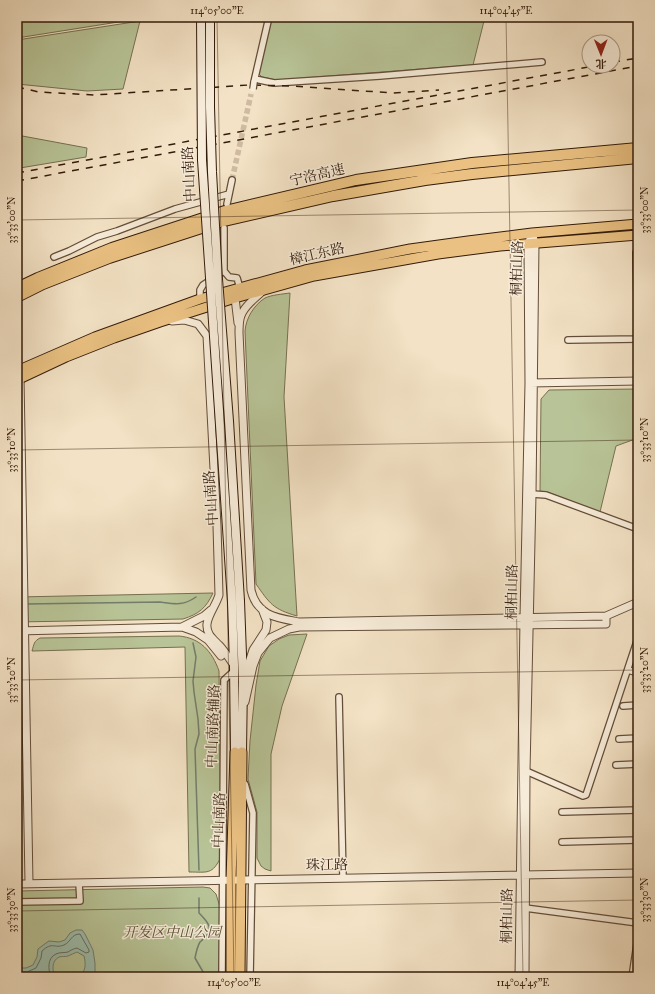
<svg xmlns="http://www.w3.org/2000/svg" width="655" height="994" font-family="'IM FELL Great Primer','Noto Serif SC',serif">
	<rect width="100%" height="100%" fill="#f3e2c5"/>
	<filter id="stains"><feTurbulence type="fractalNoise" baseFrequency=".005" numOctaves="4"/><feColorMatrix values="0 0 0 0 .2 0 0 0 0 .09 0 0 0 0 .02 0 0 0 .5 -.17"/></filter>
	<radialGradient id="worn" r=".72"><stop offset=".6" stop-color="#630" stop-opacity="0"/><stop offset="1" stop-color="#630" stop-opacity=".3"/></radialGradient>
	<path fill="#b8c497" stroke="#767050" d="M17,17h133l-133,21z
		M271,17h214l-12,48 -196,15 -15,-3 -4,-4z
		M140,21l-17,68 -36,2 -70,-7v-44z
		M17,135l70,13 -1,9 -66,11 -1,-25h-2z
		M290,293l-6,104 13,219c-24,-7 -27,-12 -41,-32l-11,-253c1,-13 9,-26 20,-33 6,-3 18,-4 25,-5z
		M638,389v49l-22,8 -16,66 -50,-19 -10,-2 1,-92 8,-9z
		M213,593c-7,15 -14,21 -30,26l-166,3v-25z
		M307,634l-25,72 -11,48v117l-6,-2 -4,-3 -4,-8v-46l-9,-33 2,-38 6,-56 4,-24 9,-15 10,-7 10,-4z
		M179,636c21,2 33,15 40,35l2,186c-9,18 -13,15 -32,15l-4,-225 -153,4c2,-7 2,-10 8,-13z
		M203,887l7,1 6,6 4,13 -1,70h-202v-86z"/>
	<path fill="#9dbfae" stroke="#737d6c" d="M76,930h6l3,4 8,16 2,13v14h-16c7,-6 7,-13 5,-21l-7,-4c-3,1 -6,3 -9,4 -3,1 -6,0 -9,1 -8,4 -7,15 -3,20h-39v-9h9l7,-3 4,-8 1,-8 8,-6 3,-2 10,1 6,-2 5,-7z"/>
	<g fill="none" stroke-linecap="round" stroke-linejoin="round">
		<path stroke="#686d5c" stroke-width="1" d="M17,972h10l9,-4 5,-10 1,-7c11,-10 12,-2 22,-6 7,-3 7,-11 16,-11l9,16v2l-3,1 -9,-5c-4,1 -6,2 -9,4 -4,1 -8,0 -12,2 -9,4 -8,16 -5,23"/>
		<path stroke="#737d6c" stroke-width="1.5" d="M17,604h5
			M26,604l134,-2c15,2 23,4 36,-5
			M193,643l3,14 -3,24 1,11 4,27 1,15 -4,15 4,121
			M199,898v15c6,6 15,15 8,22 -2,3 -5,5 -7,7 -3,5 -4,11 -5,16l11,19"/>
		<path stroke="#cdbaa0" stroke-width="5.5" stroke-dasharray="5.5 3" stroke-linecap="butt" d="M232,180l19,-86"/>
		<g stroke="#634d39" stroke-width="8">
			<path id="minor" d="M255,79l19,4 106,-7 162,-14
				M254,82l15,-65
				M227,204l5,-24
				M636,253l2,86
				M54,257l15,-6 28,-14 20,-6 58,-22 54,-15
				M224,271v-43
				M200,299v-9l3,-5 21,-14 5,6 8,1 3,10
				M568,340l70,-1
				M532,494l14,1 92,34
				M628,670l10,3
				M339,697l4,181
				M623,706l15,-1
				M619,739l19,-1
				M616,765l22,-1
				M526,771l57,25 3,-1 52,-157
				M245,784l8,29 -3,164
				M562,812l76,-2
				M562,842l76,-2
				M17,902l63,-1 -1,-18
				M525,908l113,15
				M222,977l2,-297 10,-9
				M632,977l6,-40"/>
		</g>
		<g stroke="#634d39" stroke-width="9">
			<path id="tertiary" d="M263,291c-9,8 -21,17 -23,28 -1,5 -1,9 -1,14l12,257c6,26 26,28 48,32l307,-6 32,-14
				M235,298l3,25
				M172,321l12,-1 14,4 9,12 10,190 2,69c-3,10 -11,20 -12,29 -1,10 6,15 12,21 6,6 10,14 15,20
				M20,378l9,505
				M530,383l108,-2
				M211,610l-7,6 -22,11 14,5 12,8 13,16
				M17,631l165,-4
				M244,678l9,-28 13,-20 1,-8 -5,-13
				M245,702l8,-36 5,-13 12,-15 19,-9 10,-2 307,-3v-8
				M17,884c207,-5 414,-6 621,-11
				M519,977l5,-359 5,-235 -1,-139 2,-5
				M525,977l1,-206 6,-277 3,-251 -3,-10"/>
		</g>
		<g stroke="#331b0a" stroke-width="10">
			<path id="secondary" d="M240,601l3,81 -1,70
				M232,602l2,63 1,87"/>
		</g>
		<g stroke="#331b0a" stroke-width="11">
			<path id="primary" d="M17,371l78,-34 105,-38 105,-29 105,-21 58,-8 64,-8 106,-9
				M17,380l49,-23 48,-19 46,-16 75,-24 79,-22 124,-22 62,-8 138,-11
				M231,977v-97l4,-128
				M240,977l2,-225"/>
		</g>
		<g stroke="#331b0a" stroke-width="12">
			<path id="motorway" d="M17,288l21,-10 74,-30 113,-37 131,-31 116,-17 166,-15
				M17,297l26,-13 66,-26 111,-36 113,-26 92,-16 47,-6 166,-16"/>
		</g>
		<use href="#minor" stroke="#f7ecd9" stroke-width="5.5"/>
		<use href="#tertiary" stroke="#f7ecd9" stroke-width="7"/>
		<use href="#secondary" stroke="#f7ecd9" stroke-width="8"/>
		<use href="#primary" stroke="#eac182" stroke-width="9"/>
		<use href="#motorway" stroke="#eac182" stroke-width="10"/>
		<path stroke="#331b0a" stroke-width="1.5" stroke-dasharray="7 7" stroke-linecap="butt" d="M613,62l25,-4
			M17,87l22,5 55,3 155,-10 42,1 102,7 46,-3
			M17,173l577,-107
			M17,181l621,-115"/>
		<g stroke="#634d39" stroke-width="8" stroke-linecap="butt">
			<path id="minor-bridge" d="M253,89l1,-7"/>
		</g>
		<g stroke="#331b0a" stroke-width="10" stroke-linecap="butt">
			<path id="secondary-bridge" d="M201,17l1,143 30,442
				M210,17v90l2,65 6,107 11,142 11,180"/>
		</g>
		<use href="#minor-bridge" stroke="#f7ecd9" stroke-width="5.5"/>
		<use href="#secondary-bridge" stroke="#f7ecd9" stroke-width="8"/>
	</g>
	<path fill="none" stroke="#331b0a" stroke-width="1" stroke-opacity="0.45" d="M217,17l17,960M506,17l17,960M17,220l621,-10M17,450l621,-10M17,680l621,-10M17,911l621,-11"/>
	<g text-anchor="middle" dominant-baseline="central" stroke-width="3" stroke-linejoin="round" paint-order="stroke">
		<g font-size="14" fill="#331b0a" stroke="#f7ecd9">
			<text transform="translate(189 174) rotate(-93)">中山南路</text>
			<text transform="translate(317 175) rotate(-13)">宁洛高速</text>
			<text transform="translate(317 254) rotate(-13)">樟江东路</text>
			<text transform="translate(517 268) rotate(-88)">桐柏山路</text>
			<text transform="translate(211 498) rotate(-94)">中山南路</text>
			<text transform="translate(512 592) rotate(-89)">桐柏山路</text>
			<text transform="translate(213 726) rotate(-88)">中山南路辅路</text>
			<text transform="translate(219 820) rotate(-88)">中山南路</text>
			<text transform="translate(327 865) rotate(-1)">珠江路</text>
			<text transform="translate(507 916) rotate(-89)">桐柏山路</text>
		</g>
		<g font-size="14" font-style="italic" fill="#5b4e34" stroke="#f7ecd9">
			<text x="172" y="932">开发区中山公园</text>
		</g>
	</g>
	<rect width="655" height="994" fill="none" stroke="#f3e2c5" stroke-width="44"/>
	<g transform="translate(601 54) rotate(179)"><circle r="19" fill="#f7ecd9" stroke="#a99886"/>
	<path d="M0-3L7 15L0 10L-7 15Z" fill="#8f2418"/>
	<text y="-6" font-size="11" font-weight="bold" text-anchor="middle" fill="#331b0a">北</text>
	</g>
	<rect x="22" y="22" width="611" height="950" fill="none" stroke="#331b0a" stroke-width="1.5"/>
	<g font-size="10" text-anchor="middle" fill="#331b0a">
		<text x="217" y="14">114°05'00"E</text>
		<text x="506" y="14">114°04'45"E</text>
		<text transform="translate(644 210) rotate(-90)" y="4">33°33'00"N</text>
		<text transform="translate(11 220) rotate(-90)" y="4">33°33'00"N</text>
		<text transform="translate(644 440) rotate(-90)" y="4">33°33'10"N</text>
		<text transform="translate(11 450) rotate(-90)" y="4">33°33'10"N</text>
		<text transform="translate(644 670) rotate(-90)" y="4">33°33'20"N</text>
		<text transform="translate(11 680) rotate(-90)" y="4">33°33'20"N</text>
		<text transform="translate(644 900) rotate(-90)" y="4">33°33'30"N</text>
		<text transform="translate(11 910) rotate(-90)" y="4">33°33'30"N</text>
		<text x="234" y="986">114°05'00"E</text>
		<text x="523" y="986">114°04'45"E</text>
	</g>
	<rect width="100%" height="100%" filter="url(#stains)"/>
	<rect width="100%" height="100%" fill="url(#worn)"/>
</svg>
